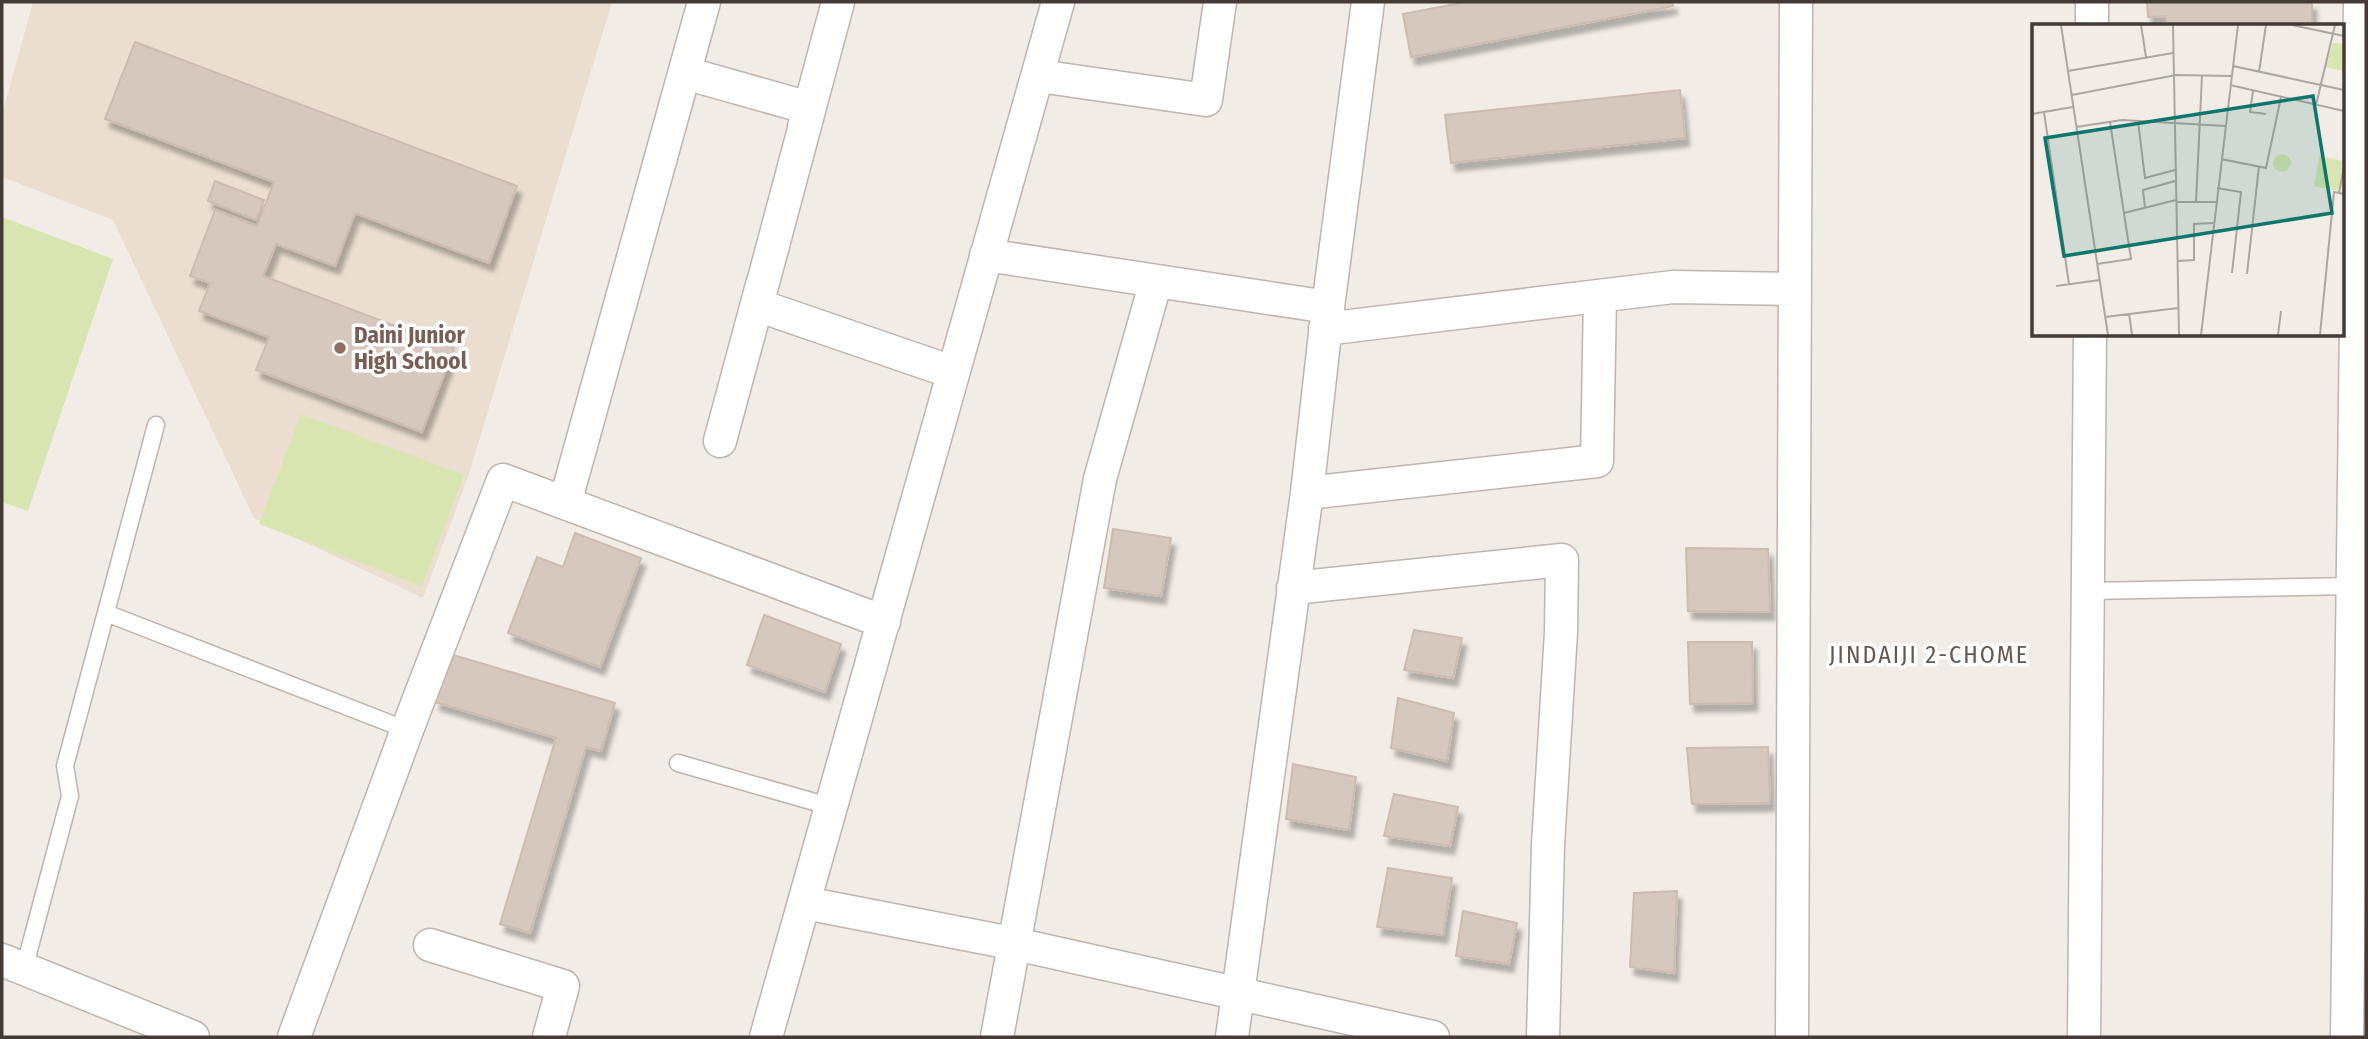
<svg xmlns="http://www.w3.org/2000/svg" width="2368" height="1039" font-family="'Fira Sans Condensed',sans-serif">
	<defs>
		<filter id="shadow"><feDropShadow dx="4.5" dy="8" stdDeviation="2" flood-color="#0004"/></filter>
	</defs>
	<rect width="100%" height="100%" fill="#f2ece6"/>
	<path fill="#ebded0" d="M33,2h579l-144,475 -45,121 -169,-80 -141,-298 -111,-43v-62z"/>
	<path fill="#d9e5b0" d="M2,217l111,42 -85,252 -26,-9z
		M301,414l163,61 -42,111 -163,-62z"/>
	<path fill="#d6c8bf" stroke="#cebbaf" stroke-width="2" filter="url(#shadow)" d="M1466,2h206l1,4 -262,51 -8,-43z
		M2147,2h165v24h-146v-10l-18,1z
		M135,42l382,144 -28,77 -134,-50 -20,53 -59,-22 -13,32 191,72 -32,84 -166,-62 13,-33 -70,-26 11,-28 -20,-7 25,-66 42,16 17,-44 -169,-63z
		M1680,90l5,48 -234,25 -6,-48z
		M215,181l49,19 -8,20 -48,-19z
		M1113,529l58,9 -10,58 -57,-8z
		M575,533l66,25 -41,109 -92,-34 29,-76 26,10z
		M1686,548l82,1 2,63 -82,-1z
		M764,615l77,29 -16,48 -78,-27z
		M1414,630l48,8 -9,40 -49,-8z
		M1688,642h64l1,61 -63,1z
		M450,654l165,49 -14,48 -15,-4 -56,186 -30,-9 56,-186 -121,-36z
		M1398,698l56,15 -7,48 -56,-13z
		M1768,747l2,56 -78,1 -5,-56z
		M1293,764l63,13 -7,53 -63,-11z
		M1394,794l64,13 -8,39 -66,-10z
		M1388,868l64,10 -9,57 -66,-8z
		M1677,891l-3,82 -44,-6 4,-74z
		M1463,911l54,12 -8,41 -53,-8z"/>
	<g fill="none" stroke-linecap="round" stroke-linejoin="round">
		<g stroke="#c0b4ac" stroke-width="19">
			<path id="service" d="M2088,591l263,-5
				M106,613l301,117
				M678,763l154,44
				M24,969l46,-173 -5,-30 91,-341"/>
		</g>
		<g stroke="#c0b4ac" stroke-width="35">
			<path id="minor" d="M838,2l-81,303 195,67
				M2092,26v-24
				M685,73l124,35 -5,19
				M1039,76l167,24 14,-98
				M986,255l342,52
				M1325,329l348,-42 121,2
				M720,441l42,-156
				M1307,493l290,-32 3,-165
				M565,503l139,-501
				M1293,588l269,-28 -1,72 -13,213 -5,192
				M805,903l211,41 417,93
				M430,945l133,41 -14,51
				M2,960l191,77
				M294,1037l113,-307 96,-250 381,142
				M766,1037l292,-1035
				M997,1037l103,-558 56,-198
				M1232,1037l75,-544 21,-186 40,-305
				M1792,1037l4,-1035
				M2084,1037l6,-703
				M2347,1037l13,-1035"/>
		</g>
		<use href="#service" stroke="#fff" stroke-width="16"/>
		<use href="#minor" stroke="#fff" stroke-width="32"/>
	</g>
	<circle fill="#8d6e63" stroke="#fff" stroke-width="2.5" cx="340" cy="348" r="7"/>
	<g text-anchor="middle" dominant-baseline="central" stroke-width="7" stroke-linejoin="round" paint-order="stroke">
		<g font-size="23" font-weight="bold" fill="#785e54" stroke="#fff" text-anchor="start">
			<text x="354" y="335">Daini Junior<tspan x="354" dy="26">High School</tspan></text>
		</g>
		<g font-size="24" letter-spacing="2" fill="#67574d" stroke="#fff">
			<text x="1929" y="655">JINDAIJI 2-CHOME</text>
		</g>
	</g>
	<g transform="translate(2032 24)">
		<rect width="312" height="312" fill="#f2ece6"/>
		<path d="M301,19l10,1v27l-17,-4zM241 139a9 9 0 1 1 18 0a9 9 0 1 1-18 0ZM287,132l24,5 -4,30 -25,-5z" fill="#d9e5b0"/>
		<path fill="none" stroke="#ada5a0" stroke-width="2" d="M29,1l47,310M109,1l5,32M141,1l6,310M260,1l52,11M201,42l111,24M36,47l105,-18M227,48l7,-47M198,61l114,26M221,67l-3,21 16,2M40,71l104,-20 55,1M284,81l19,-80M12,88l25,172M0,90l41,-7M106,97l7,57 30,-8M44,103l46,-7 103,6M189,135l45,9 15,-71M185,164l24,4 -9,81M307,169l5,-27M144,178h40M164,178l6,-126M113,184l-2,-18 32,-9M92,189l52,-13M146,237l16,-1v-36l19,-1M65,240l34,-5 -21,-137M215,250l12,-108M24,262l44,-6M97,289l3,22M73,293l73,-9M169,311l37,-310M246,311l3,-24M288,311l14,-143 10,2"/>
		<path fill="#0f766e" fill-opacity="0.15" stroke="#0f766e" stroke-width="3.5" d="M281,72l19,117 -268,43 -19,-118z"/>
		<rect width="312" height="312" fill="none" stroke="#453b36" stroke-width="3.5"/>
	</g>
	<rect width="2368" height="1039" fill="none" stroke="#453b36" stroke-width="7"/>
</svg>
